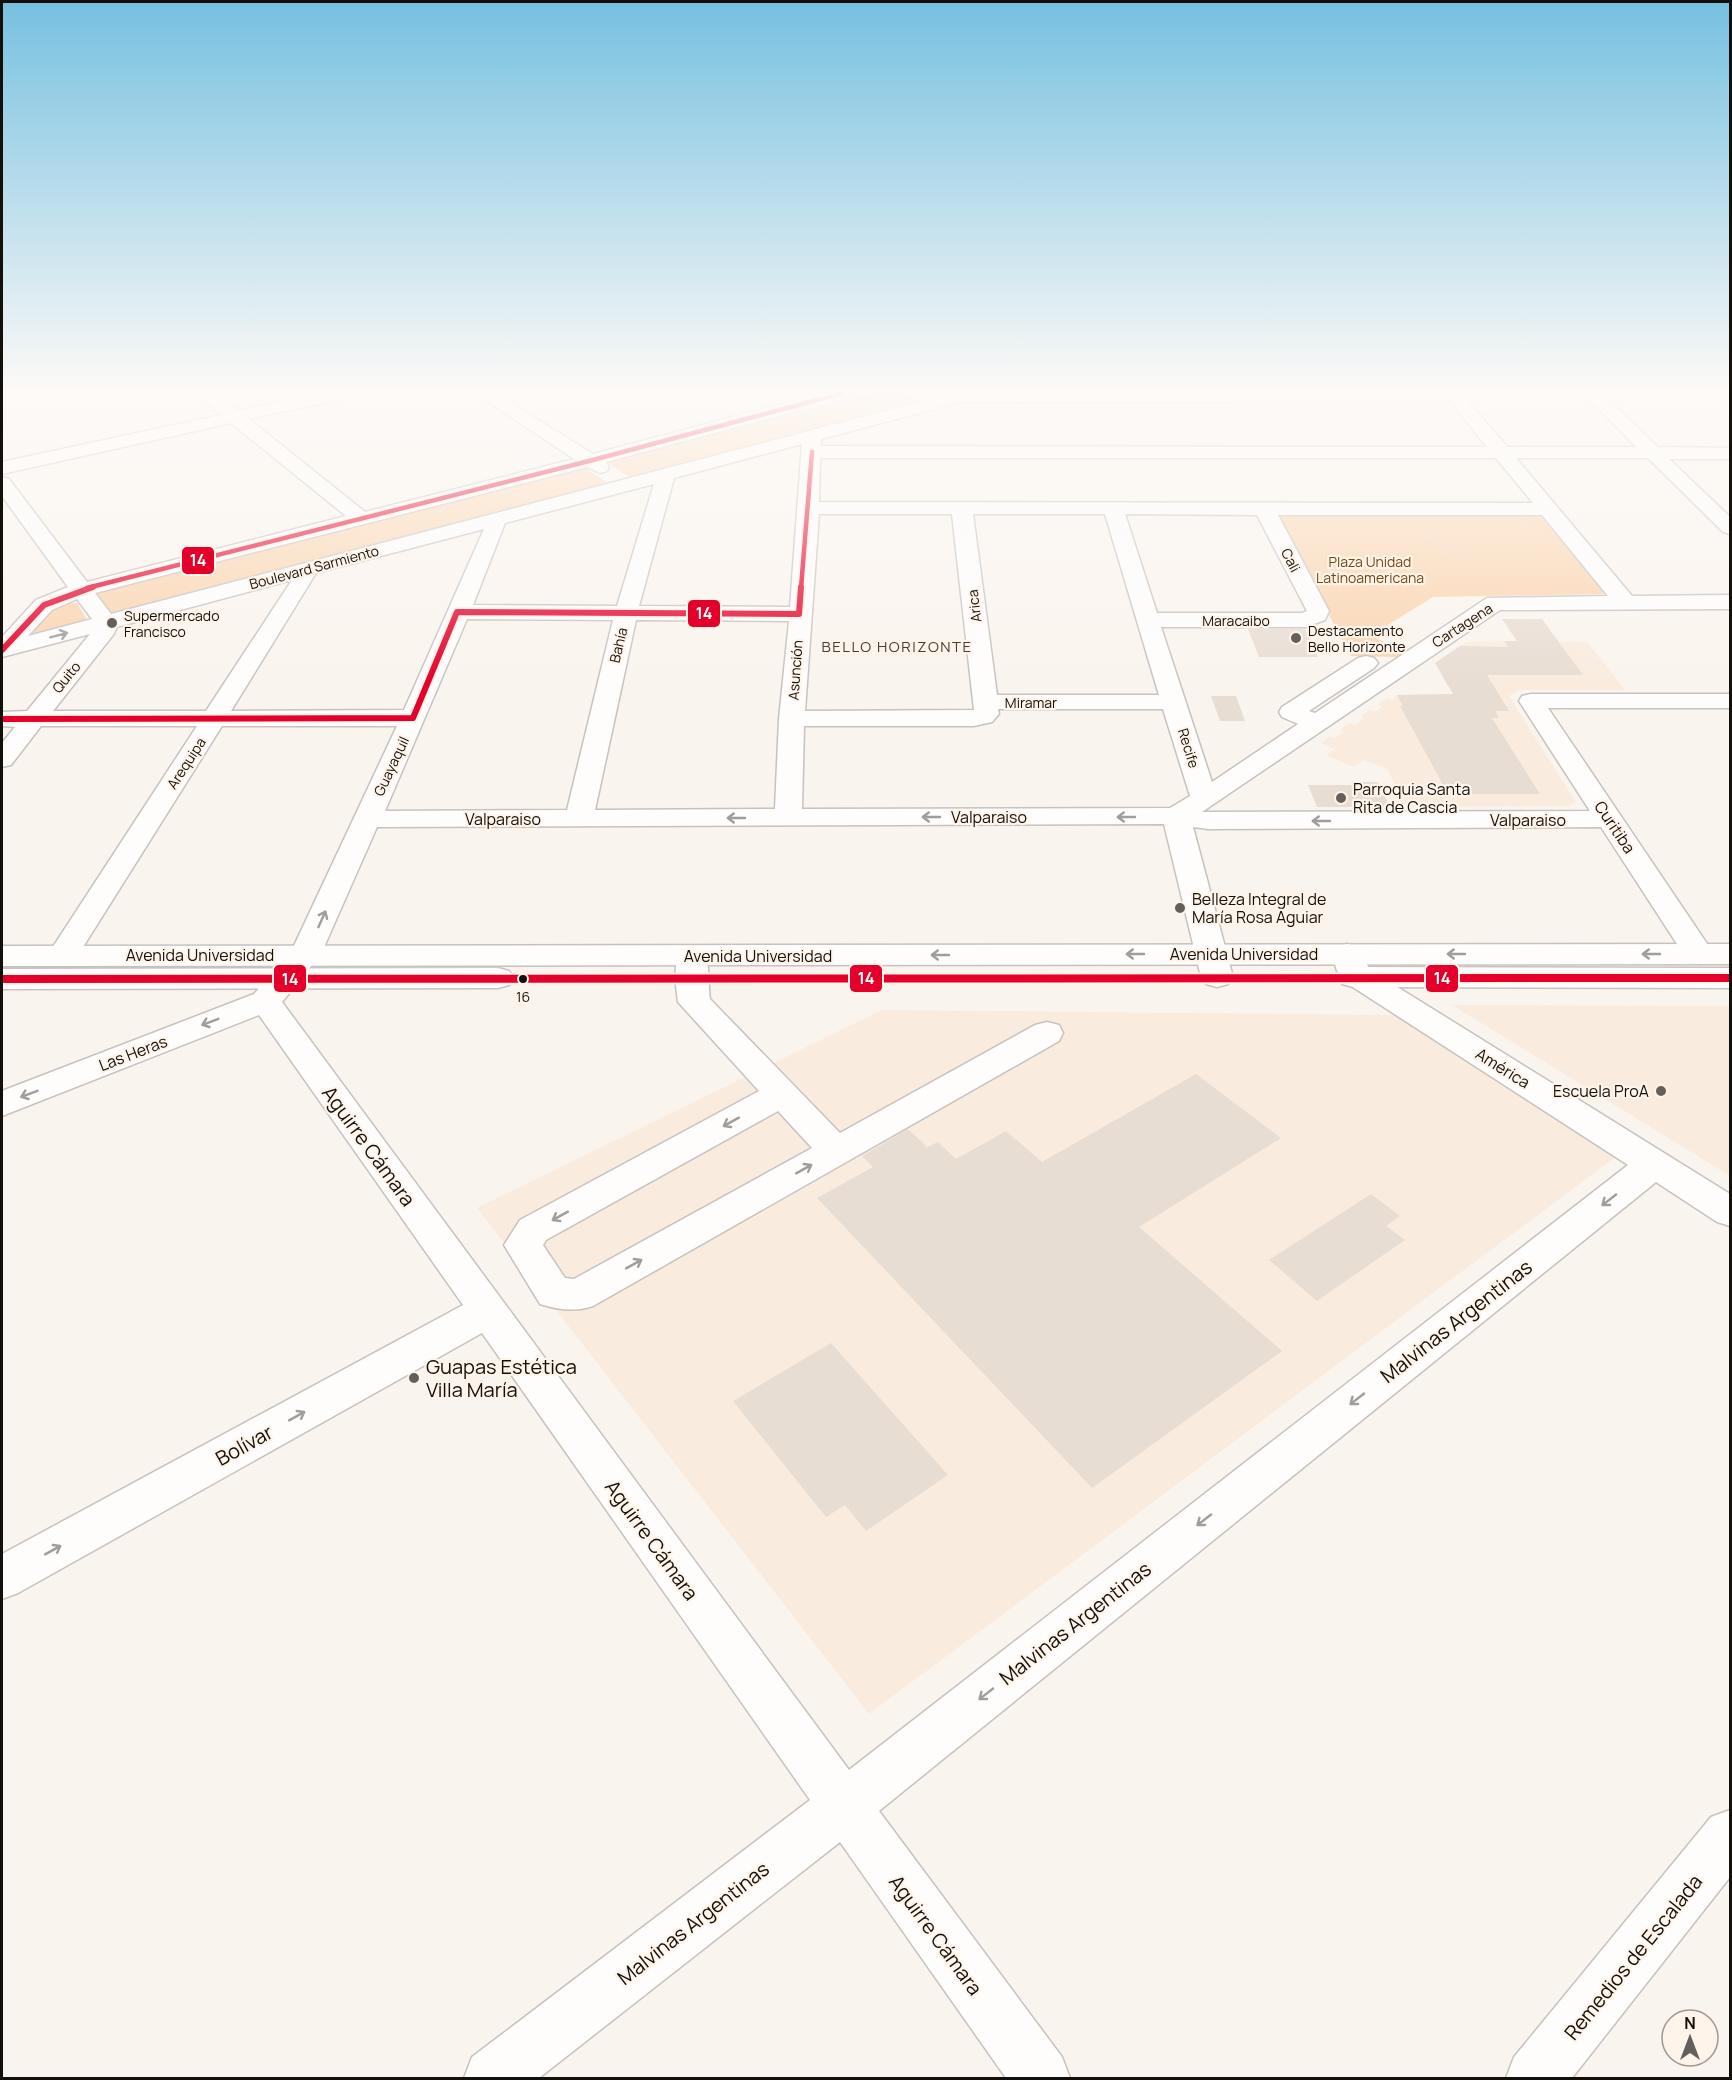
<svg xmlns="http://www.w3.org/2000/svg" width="1732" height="2080" font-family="Manrope,sans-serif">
	<rect width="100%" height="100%" fill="#faf4ee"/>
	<path fill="#f9ecdf" d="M1504,641l83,1 38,48h-106l-10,6 67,106 -8,4 -162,1 -19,-38 -23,-9 -11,7 -27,-12 9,-6 -14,-6 9,-7 5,2 9,-6 -4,-2 10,-7 5,2 9,-7 -3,-2 9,-6 5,2 7,-5 -4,-3 9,-6 5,2 5,-5 67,-1 -4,-8h-12l-13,-23 32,-21z
		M1452,1005l278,1v170z
		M882,1010l513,5 223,140 -749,559 -392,-506z"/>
	<path fill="#fad4af" d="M874,393h28l16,8 -288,76 -24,-15z
		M585,468l23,15 -496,130 -16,-20z
		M1539,514l65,78 -1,2 -170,3 -63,39 38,15 -9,6 -48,-1 -76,-141z
		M68,603h9l10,17 -5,4 -47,9 -1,-3 19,-22z"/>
	<path fill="#e8ddd3" d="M1502,619h40l41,56h-96l22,36h-14l4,7h-7l48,76h-92l-48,-88h3l-6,-11 56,-1 -18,-31 25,-17 48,1 -4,-6h13z
		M1248,629h57l13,28h-59z
		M1211,696h25l9,25h-25z
		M1353,782h25l12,25h-73l-9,-22h46z
		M1196,1074l85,64 -142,89 143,124 -190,137 -275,-290 56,-31 -11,-11 46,-27 19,18 11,-5 18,17 50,-28 36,31z
		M1371,1194l29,22 -14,10 19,14 -88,61 -48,-41z
		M831,1343l117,132 -82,56 -21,-26 -19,12 -93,-116z"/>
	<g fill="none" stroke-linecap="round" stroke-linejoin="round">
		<g stroke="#c7c2be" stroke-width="3">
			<path id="minor" d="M197,393h19l22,18 81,-18h32l-2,4 -100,22 116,93 209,-53 -99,-66h20l98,61 230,-61h28l-2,4 -243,65 3,5 -2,4 -7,2 -13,-6 -492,126 16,21 843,-221h507l46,54h129l-53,-54h18l57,54 72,1v11h-61l61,58v17l-7,-2 -75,-74h-132l116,138 98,-1v14l-230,1 -298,202 388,-1 -71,-110 3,-5 9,-2h199v14h-182l166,246 -4,7 -11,3 -11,-3 -87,-134 -393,2 -15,-2 40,150 -5,7 -11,3 -11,-3 -5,-7 -37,-153 -787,3 -56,127 -39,48 567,768 779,-605 -280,-181 -11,-13 -5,-17 4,-7 11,-3 11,3 12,23 360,224v32l-13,-4 -61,-40 -777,629 183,246 8,21h-64l-166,-236 -301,236h-75l8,-21 338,-257 -328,-467 -464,260 -16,6v-45l461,-249 -204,-290 -257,101v-25l252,-97 38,-44 105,-224h-175l-149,237 -11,3 -11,-3 -4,-7 150,-230h-156l-30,39 -9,2v-24l13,-16 -13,-1v-14l25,-1 63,-77 -88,23v-20l34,-37 32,-13 -66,-91v-19l7,2 78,103 259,-66 -115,-93 -229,51v-12l219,-47zM1450,401l37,46 -666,-1v-7l139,-37zM802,444l-12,163 -151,-1 35,-128zM820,458h676l37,45 -714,-1zM654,484l-37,122 -144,-1 32,-82zM819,514h133l22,196 -169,1zM973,514h132l54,181h-162zM1125,514l132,1 50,96 -5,2h-145zM1278,515h264l66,81 -121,2 -172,115 -6,-2 65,-43 4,-5 -4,-5 -8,-2 -8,2 -76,49 -3,5 3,5 16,7 -86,58 -51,-155h145l19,-7 4,-9zM484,529l-80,181 -173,1 85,-138zM292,580l-86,131h-153l60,-76 4,-8zM77,599l15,20 -64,17 24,-26zM467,619l146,1 -46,190 -182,1zM636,620l153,1 -10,98 -4,90 -180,1zM998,709h165l27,87 -20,12 -368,1 2,-83h170l18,-4 7,-8z
				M1715,393h15v11l-6,-1z
				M692,946l11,3c7,11 5,36 7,50l130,134 195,-108 12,-3 12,3 4,8 -4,8 -466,265c-18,6 -35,4 -53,-2l-36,-59 16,-25 239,-129 -81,-89 -3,-24 2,-22 4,-7zM778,1111l34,37 -238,131 -9,-1 -22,-33 3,-5z
				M1730,1810v67l-158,201h-66l8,-21 197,-240z"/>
		</g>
		<g stroke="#c7c2be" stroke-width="3">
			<path id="major" d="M1730,944v20l-1728,2v-20z
				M1353,967l377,1v20l-377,-1 -11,-3 -5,-7 5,-7z
				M498,968l11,3 5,7 -5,7 -11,3 -496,1v-20z"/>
		</g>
		<path stroke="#e0dedc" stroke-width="2" stroke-dasharray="1 3" stroke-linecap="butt" d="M1435,536l-4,1 11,15 14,4 38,-1
			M1435,536l10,15 4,1
			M1442,548l17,1 5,7"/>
		<use href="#minor" fill="#fefdfc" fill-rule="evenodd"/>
		<use href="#major" fill="#fefdfc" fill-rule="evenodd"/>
		<g stroke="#fef4ea" stroke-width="8">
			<path id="bus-1-far2" d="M87,588l502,-127 254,-68
				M801,588l11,-136"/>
		</g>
		<g stroke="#fef4ea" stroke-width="10">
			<path id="bus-1-far1" d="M2,650l42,-45 49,-18
				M2,719l411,-1 44,-106 342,2 2,-27"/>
		</g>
		<g stroke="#fef4ea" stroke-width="12">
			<path id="bus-1" d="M2,979l1728,-1"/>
		</g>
		<use href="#bus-1-far2" stroke="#e4002b" stroke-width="4.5"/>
		<use href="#bus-1-far1" stroke="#e4002b" stroke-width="6"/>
		<use href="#bus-1" stroke="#e4002b" stroke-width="8"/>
	</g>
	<defs><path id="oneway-shaft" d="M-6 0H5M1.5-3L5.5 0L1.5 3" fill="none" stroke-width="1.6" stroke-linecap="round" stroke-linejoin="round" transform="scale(1.5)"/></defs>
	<g stroke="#a09e9c">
		<use href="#oneway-shaft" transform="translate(59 635) rotate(-15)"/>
		<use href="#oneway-shaft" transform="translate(931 817) rotate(180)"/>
		<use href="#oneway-shaft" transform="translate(1126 817) rotate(180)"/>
		<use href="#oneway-shaft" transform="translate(736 818) rotate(180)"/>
		<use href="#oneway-shaft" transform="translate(1321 821) rotate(180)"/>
		<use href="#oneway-shaft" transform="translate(322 919) rotate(-66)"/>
		<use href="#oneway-shaft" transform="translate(1135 954) rotate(180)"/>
		<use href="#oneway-shaft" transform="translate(1456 954) rotate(180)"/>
		<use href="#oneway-shaft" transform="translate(1651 954) rotate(180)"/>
		<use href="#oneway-shaft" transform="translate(940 955) rotate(180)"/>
		<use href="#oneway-shaft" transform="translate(210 1022) rotate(159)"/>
		<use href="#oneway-shaft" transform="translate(29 1094) rotate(159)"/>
		<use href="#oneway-shaft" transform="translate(731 1122) rotate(151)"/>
		<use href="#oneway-shaft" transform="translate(804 1169) rotate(-29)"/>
		<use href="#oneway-shaft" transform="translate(1609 1200) rotate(142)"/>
		<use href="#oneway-shaft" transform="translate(560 1216) rotate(151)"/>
		<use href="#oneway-shaft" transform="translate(634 1264) rotate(-29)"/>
		<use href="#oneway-shaft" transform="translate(1357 1399) rotate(142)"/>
		<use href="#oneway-shaft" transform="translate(297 1416) rotate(-29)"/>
		<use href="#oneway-shaft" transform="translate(1204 1520) rotate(142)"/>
		<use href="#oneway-shaft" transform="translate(53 1550) rotate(-29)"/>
		<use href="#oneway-shaft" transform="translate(986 1694) rotate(142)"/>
	</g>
	<linearGradient id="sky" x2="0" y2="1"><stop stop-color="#76c0e0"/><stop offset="0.57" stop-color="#fdfaf7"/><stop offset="1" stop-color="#fdfaf7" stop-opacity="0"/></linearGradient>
	<rect width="1732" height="684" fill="url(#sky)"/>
	<g fill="#645f5a" stroke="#fef4ea" stroke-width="2">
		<circle cx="112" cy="623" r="6"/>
		<circle cx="1296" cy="638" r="6"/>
		<circle cx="1341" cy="798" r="6"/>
		<circle cx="1180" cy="908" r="6"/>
		<circle cx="1661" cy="1091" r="6"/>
		<circle cx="414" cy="1378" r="6"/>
	</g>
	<circle fill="#130f0b" stroke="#fef4ea" stroke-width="2" cx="523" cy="979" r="5"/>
	<g text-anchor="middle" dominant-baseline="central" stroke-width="4.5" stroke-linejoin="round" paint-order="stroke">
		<g font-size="14" fill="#130f0b" stroke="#fef4ea">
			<text transform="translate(1291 560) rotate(62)">Cali</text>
			<text transform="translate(314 567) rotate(-15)">Boulevard Sarmiento</text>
			<text transform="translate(974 606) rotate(-97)">Arica</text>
			<text x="1236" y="620">Maracaibo</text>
			<text transform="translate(1462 625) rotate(-33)">Cartagena</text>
			<text transform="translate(618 645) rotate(-77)">Bahía</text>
			<text transform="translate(795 670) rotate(-86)">Asunción</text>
			<text transform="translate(66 677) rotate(-51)">Quito</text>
			<text x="1031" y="702">Miramar</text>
			<text transform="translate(1189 748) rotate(73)">Recife</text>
			<text transform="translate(186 763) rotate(-57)">Arequipa</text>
			<text transform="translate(391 766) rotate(-65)">Guayaquil</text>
		</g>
		<g font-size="14" fill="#744612" stroke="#fef4ea">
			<text x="1370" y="561">Plaza Unidad<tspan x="1370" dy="16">Latinoamericana</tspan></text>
		</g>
		<g font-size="14" fill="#130f0b" stroke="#fef4ea" text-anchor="start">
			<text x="124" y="615">Supermercado<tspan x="124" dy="16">Francisco</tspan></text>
			<text x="1308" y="630">Destacamento<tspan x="1308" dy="16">Bello Horizonte</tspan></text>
		</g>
		<g font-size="14" fill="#130f0b" stroke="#fef4ea">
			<text x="523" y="996">16</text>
		</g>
		<g font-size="15" letter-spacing="1.5" fill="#473d33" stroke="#fef4ea">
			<text x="897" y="646">BELLO HORIZONTE</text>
		</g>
		<g font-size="16" fill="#130f0b" stroke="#fef4ea" text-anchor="start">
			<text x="1353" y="789">Parroquia Santa<tspan x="1353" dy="18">Rita de Cascia</tspan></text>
			<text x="1192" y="899">Belleza Integral de<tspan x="1192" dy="18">María Rosa Aguiar</tspan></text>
			<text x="1649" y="1091" text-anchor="end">Escuela ProA</text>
		</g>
		<g font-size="16" fill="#130f0b" stroke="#fef4ea">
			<text x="989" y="817">Valparaiso</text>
			<text x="503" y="819">Valparaiso</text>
			<text x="1528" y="820">Valparaiso</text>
			<text transform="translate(1615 827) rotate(56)">Curitiba</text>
			<text x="1244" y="954">Avenida Universidad</text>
			<text x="200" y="955">Avenida Universidad</text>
			<text x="758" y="956">Avenida Universidad</text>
			<text transform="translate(133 1053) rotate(-21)">Las Heras</text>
			<text transform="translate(1503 1068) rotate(32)">América</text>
		</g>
		<g font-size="20" fill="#130f0b" stroke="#fef4ea">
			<text transform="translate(369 1146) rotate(54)">Aguirre Cámara</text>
			<text transform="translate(1456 1321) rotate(-38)">Malvinas Argentinas</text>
			<text transform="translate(244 1445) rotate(-29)">Bolívar</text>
			<text transform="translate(652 1540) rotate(54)">Aguirre Cámara</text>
			<text transform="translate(1075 1623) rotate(-38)">Malvinas Argentinas</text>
			<text transform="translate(693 1923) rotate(-38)">Malvinas Argentinas</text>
			<text transform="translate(936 1935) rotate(54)">Aguirre Cámara</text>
			<text transform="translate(1633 1957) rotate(-51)">Remedios de Escalada</text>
		</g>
		<g font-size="20" fill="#130f0b" stroke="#fef4ea" text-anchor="start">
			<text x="426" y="1366">Guapas Estética<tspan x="426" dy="23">Villa María</tspan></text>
		</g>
	</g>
	<g stroke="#fef4ea" stroke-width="2">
		<rect x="181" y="546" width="34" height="29" rx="6" fill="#e4002b"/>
		<rect x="687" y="599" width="34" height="29" rx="6" fill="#e4002b"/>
		<rect x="1425" y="964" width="34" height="29" rx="6" fill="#e4002b"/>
		<rect x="849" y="964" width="34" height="29" rx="6" fill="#e4002b"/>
		<rect x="273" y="964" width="34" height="29" rx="6" fill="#e4002b"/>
	</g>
	<g font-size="16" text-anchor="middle" font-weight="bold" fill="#fff">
		<text x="198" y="566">14</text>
		<text x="704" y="619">14</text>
		<text x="1442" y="984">14</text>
		<text x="866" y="984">14</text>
		<text x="290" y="985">14</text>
	</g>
	<rect width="1732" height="2080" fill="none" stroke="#130f0b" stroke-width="6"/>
	<g transform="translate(1690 2038)"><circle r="28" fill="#fef4ea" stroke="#a09891" stroke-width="1.5"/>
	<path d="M0-4.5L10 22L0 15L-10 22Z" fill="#645f5a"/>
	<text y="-9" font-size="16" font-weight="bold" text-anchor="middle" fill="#130f0b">N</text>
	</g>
</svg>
